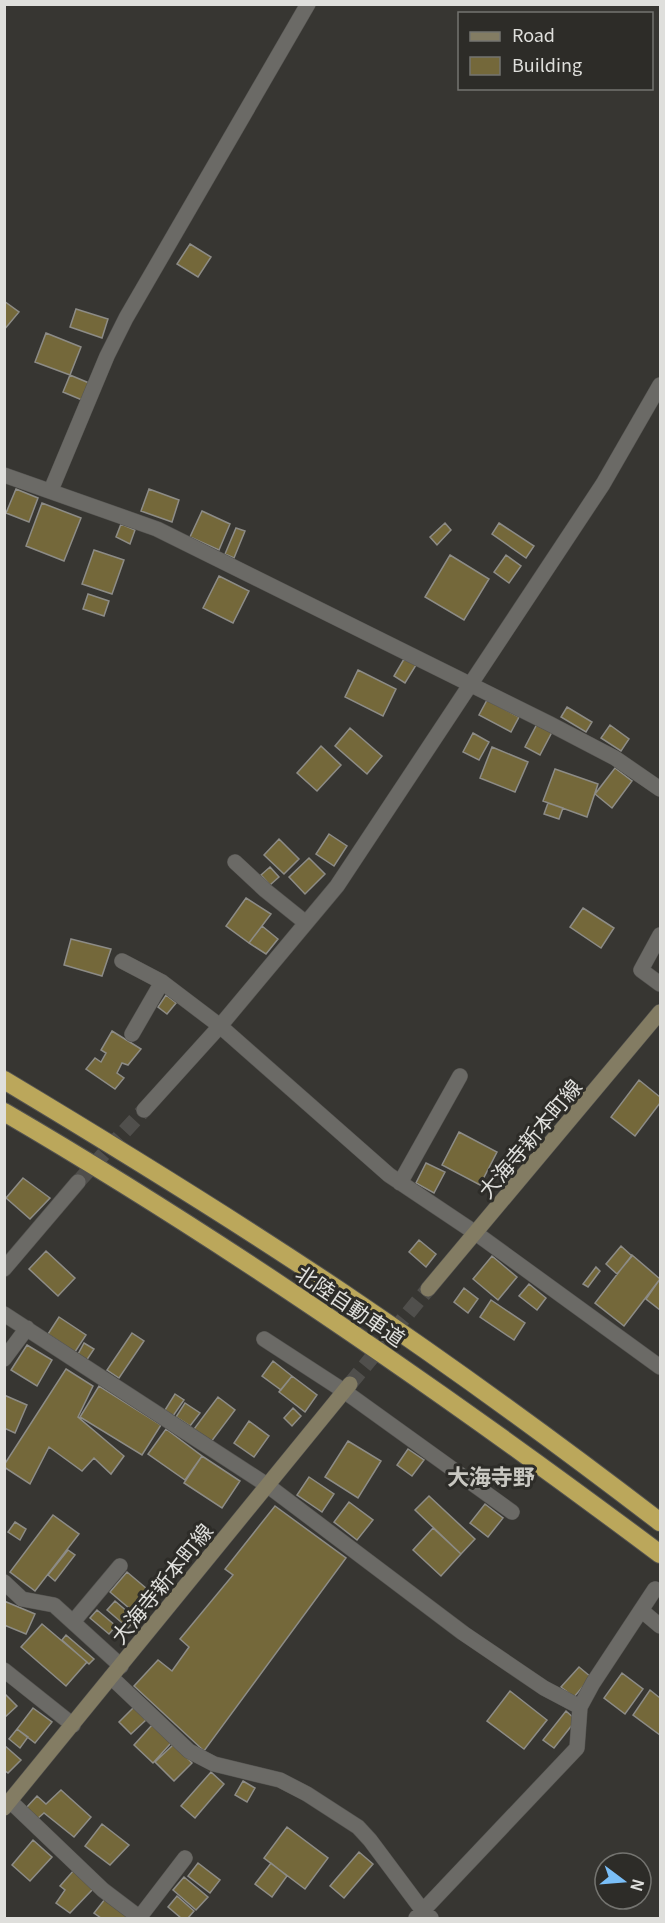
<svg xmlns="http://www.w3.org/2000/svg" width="665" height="1923" font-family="Georgia,'Noto Sans JP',serif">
	<rect width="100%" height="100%" fill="#373632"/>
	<path fill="#74683a" stroke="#8d8c87" stroke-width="1.5" d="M190,244l21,13 -13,20 -21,-13z
		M4,301l15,11 -15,18z
		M76,309l32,10 -6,19 -32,-11z
		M46,333l35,14 -11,28 -35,-13z
		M70,375l19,8 -7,17 -19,-8z
		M16,489l22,9 -9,24 -23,-9z
		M149,489l30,11 -7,22 -31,-11z
		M42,503l39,15 -17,43 -38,-15z
		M202,511l28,13 -11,26 -29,-13z
		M445,523l6,7 -14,15 -7,-8z
		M499,523l35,23 -8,12 -34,-24z
		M121,524l14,6 -5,14 -14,-7z
		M236,528l9,3 -11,27 -9,-4z
		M94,550l30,10 -12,34 -30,-10z
		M450,555l39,24 -25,41 -39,-23z
		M506,555l15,11 -12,17 -15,-11z
		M219,576l30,15 -16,32 -30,-15z
		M88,594l21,7 -5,15 -21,-7z
		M404,659l12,6 -11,18 -11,-7z
		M358,670l38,19 -13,27 -38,-19z
		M487,700l32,17 -8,15 -32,-17z
		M567,707l25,15 -6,10 -25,-15z
		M537,724l15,8 -12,23 -15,-8z
		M610,725l19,14 -8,12 -20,-13z
		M350,728l32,28 -15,18 -32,-28z
		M473,733l16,9 -10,18 -16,-8z
		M321,746l20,19 -24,26 -20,-18z
		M492,747l36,15 -13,30 -35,-14z
		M615,768l17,13 -20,27 -17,-14z
		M555,769l43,15 -11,33 -44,-16z
		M548,803l15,5 -4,11 -15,-5z
		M329,834l18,12 -13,20 -18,-12z
		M279,839l20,20 -15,15 -20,-19z
		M309,858l16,16 -20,20 -16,-17z
		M270,867l9,10 -9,8 -9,-10z
		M246,898l25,16 -22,29 -23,-17z
		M583,908l31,20 -13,20 -31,-21z
		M262,926l16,13 -12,15 -17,-11z
		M71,939l40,10 -9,27 -38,-11z
		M166,995l10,8 -9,11 -9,-7z
		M112,1031l29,18 -13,16 -6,-2 -5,10 7,5 -9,11 -29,-20 9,-11 6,4 5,-9 -5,-3z
		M639,1080l21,17v6l-25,33 -24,-19z
		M459,1132l38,20 -17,33 -38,-20z
		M426,1163l19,9 -11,21 -18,-10z
		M23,1178l27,20 -20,21 -24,-21z
		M419,1240l17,14 -10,13 -17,-15z
		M621,1246l11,10 -15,18 -11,-10z
		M46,1251l29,27 -17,18 -29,-27z
		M632,1255l28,24 -36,47 -29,-23z
		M492,1256l25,21 -19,23 -25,-21z
		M596,1267l4,4 -12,16 -5,-3z
		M660,1279v31l-14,-11z
		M529,1284l17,14 -9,12 -18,-14z
		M464,1288l14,11 -10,14 -14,-11z
		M491,1300l34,23 -11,17 -34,-23z
		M59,1317l27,18 -11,17 -27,-18z
		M132,1333l12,8 -25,37 -12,-8z
		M84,1343l10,6 -8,12 -9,-5z
		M27,1345l25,15 -15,26 -26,-16z
		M273,1361l19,15 -11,14 -19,-14z
		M66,1369l27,17 -15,31 46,39 -13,18 -17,-16 -12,13 -33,-24 -19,37 -26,-17v-2z
		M292,1376l25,19 -12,17 -26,-20z
		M99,1386l62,39 -19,30 -62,-38z
		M175,1394l9,6 -11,16 -8,-6z
		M4,1395l23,10 -12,28 -11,-5z
		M218,1397l17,13 -24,32 -17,-13z
		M185,1403l15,10 -10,13 -14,-9z
		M293,1408l8,8 -9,10 -8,-8z
		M249,1421l20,15 -15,21 -20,-14z
		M166,1429l36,27 -17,24 -37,-26z
		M348,1441l33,20 -23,37 -33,-21z
		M408,1449l16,11 -12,16 -15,-11z
		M202,1456l38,25 -18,27 -38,-25z
		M309,1477l25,17 -12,18 -25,-17z
		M429,1496l46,43 -14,15 -46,-44z
		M349,1502l24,18 -16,20 -23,-18z
		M485,1504l18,14 -15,19 -18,-14z
		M275,1506l71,52 -142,193 -70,-65 24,-26 14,11 17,-24 -9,-8 53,-64 -8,-6z
		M53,1515l26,19 -44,57 -25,-19z
		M15,1522l11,7 -6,11 -12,-8z
		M433,1528l28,26 -20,22 -28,-26z
		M68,1550l7,5 -20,26 -7,-6z
		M127,1572l26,22 -17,20 -26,-22z
		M4,1601l31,13 -9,20 -22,-9z
		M115,1601l21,18 -8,9 -21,-18z
		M97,1610l19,16 -7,8 -19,-16z
		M42,1624l45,38 -21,24 -45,-39z
		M66,1635l28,24 -5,5 -27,-24z
		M579,1667l12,10 -17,20 -13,-10z
		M622,1673l21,16 -18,25 -21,-16z
		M650,1690l10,8v37l-27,-20z
		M510,1691l37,29 -23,29 -37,-28z
		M4,1693l13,13 -13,12z
		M134,1707l12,13 -15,14 -12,-12z
		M33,1708l19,14 -17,21 -18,-14z
		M566,1711l10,9 -22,28 -11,-8z
		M152,1725l19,18 -18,20 -19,-18z
		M17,1729l11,8 -8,11 -11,-9z
		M174,1744l18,19 -18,18 -19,-19z
		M4,1745l17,15 -13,13 -4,-3z
		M211,1772l13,12 -29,34 -14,-12z
		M243,1781l12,7 -8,14 -12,-7z
		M61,1790l30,27 -17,20 -30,-24 -7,6 -11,-11 11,-12 9,8z
		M102,1824l27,21 -19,20 -25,-19z
		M287,1827l41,31 -23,31 -41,-31z
		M33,1840l19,17 -22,24 -18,-16z
		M359,1852l14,12 -29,34 -14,-12z
		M198,1863l22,17 -10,13 -22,-17z
		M271,1863l16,13 -15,21 -17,-13z
		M74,1870l19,19 -23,24 -14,-10 9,-13 -5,-4z
		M184,1877l24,20 -12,13 -23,-20z
		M177,1896l17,15 -6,7h-7l-13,-11z
		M105,1899l25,19h-29l-7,-5z"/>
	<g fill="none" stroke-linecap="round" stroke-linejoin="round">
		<path stroke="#504f4c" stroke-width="15" stroke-dasharray="15 8" stroke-linecap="butt" d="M78,1182l66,-72"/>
		<path stroke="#504f4c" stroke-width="15" stroke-dasharray="15 8" stroke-linecap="butt" d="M350,1384l78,-95"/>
		<g stroke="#545350" stroke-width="16">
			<path id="street" d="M4,475l153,54 393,195 65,34 45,31
				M51,490l56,-134 19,-38 182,-314
				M235,862l30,28 41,33
				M660,935l-19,35 19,14
				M122,961l40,21 58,44 169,149 88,59 183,133
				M132,1034l30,-52
				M144,1110l76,-84 117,-140 266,-402 57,-99
				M400,1183l60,-107
				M4,1269l74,-87
				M4,1314l263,171 196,148 81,55 36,19
				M264,1339l80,52 168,121
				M4,1359l23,-31
				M4,1582l18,17 32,6 67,61
				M641,1610l19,16
				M73,1622l47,-56
				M4,1670l69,55
				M111,1677l78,74 25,13 66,16 27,14 51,33 12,13 53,71 8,7
				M10,1801l93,89 37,28
				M139,1918l46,-60
				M416,1918l161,-170 3,-41 13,-24 62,-94"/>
		</g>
		<g stroke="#545350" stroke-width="16">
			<path id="secondary" d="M428,1289l232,-277
				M4,1808l346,-424"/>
		</g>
		<g stroke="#545350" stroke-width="20">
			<path id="highway" d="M4,1080c115,69 229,139 339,213 108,73 214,150 317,229
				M4,1112c228,133 445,284 656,442"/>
		</g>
		<use href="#street" stroke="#6b6a66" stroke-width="15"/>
		<use href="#secondary" stroke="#837c63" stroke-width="15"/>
		<use href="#highway" stroke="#bba75b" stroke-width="18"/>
	</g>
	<g text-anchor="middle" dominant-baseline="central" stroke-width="6" stroke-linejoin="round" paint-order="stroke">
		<g font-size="21" fill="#dfdfdc" stroke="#2d2c28">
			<text transform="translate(529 1138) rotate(-50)">大海寺新本町線</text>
			<text transform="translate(351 1305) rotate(34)">北陸自動車道</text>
			<text transform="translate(161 1583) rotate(-51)">大海寺新本町線</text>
		</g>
		<g font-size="22" font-weight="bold" fill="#c8c7c1" stroke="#2d2c28">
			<text x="491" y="1475">大海寺野</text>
		</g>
	</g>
	<rect width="665" height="1923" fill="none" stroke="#dfdfdc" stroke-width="12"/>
	<rect x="458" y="12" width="195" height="78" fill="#2d2c28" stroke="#747470" stroke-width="1.5"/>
	<rect x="470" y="32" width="30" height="9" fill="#837c63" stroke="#747470" stroke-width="1.5"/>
	<text x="512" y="42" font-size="18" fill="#dfdfdc">Road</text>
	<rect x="470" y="57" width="30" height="18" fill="#74683a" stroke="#747470" stroke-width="1.5"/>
	<text x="512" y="72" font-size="18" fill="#dfdfdc">Building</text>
	<g transform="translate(623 1881) rotate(106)"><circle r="28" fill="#2d2c28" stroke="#747470" stroke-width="1.5"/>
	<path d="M0-4.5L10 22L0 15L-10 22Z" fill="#7abff8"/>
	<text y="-9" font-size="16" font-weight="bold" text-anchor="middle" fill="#dfdfdc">N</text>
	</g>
</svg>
